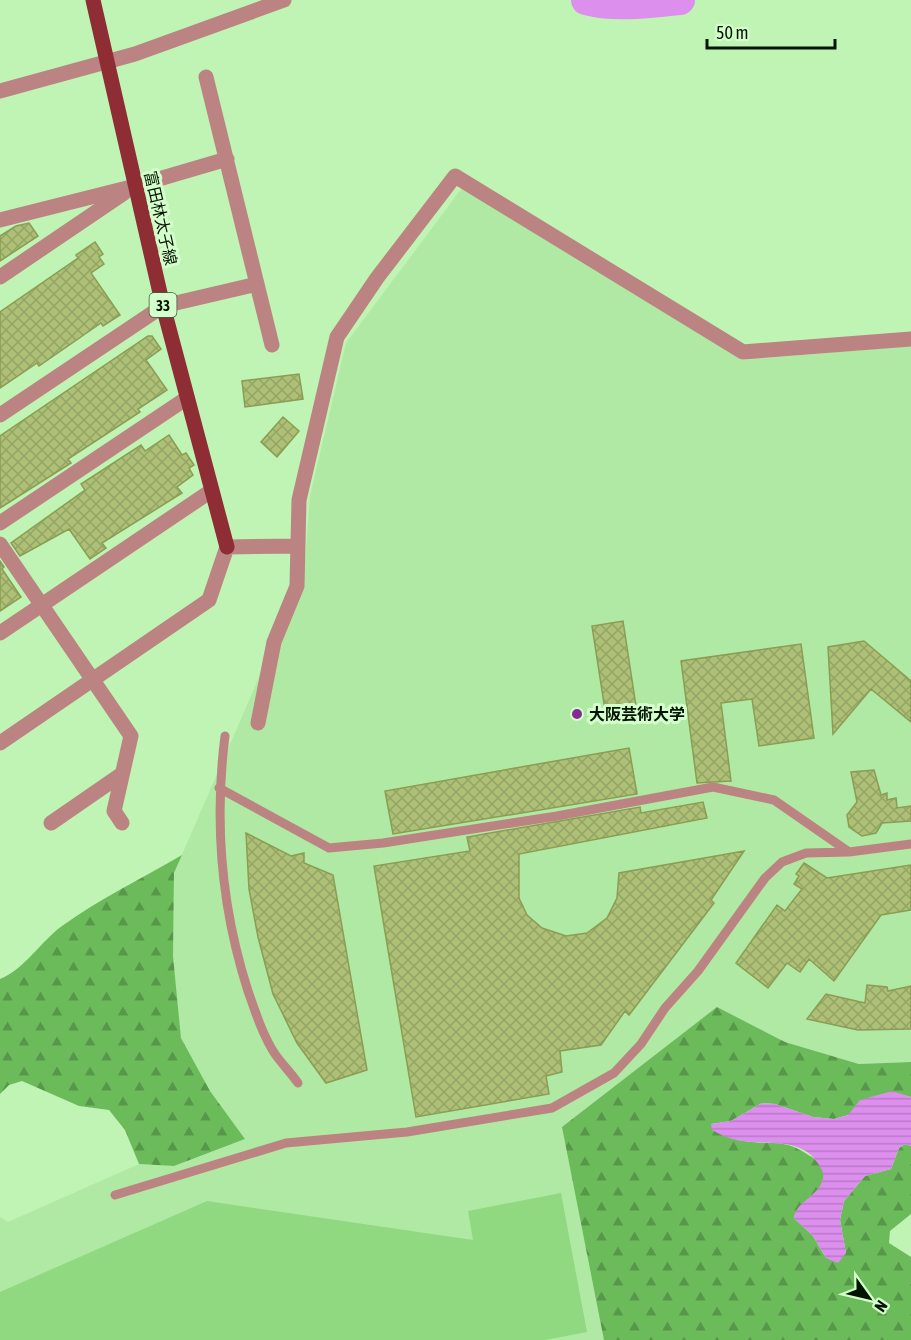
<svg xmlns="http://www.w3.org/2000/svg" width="911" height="1340" font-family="'Asap Condensed','Noto Sans JP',sans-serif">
	<defs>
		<pattern id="forest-firs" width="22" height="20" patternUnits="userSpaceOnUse" patternTransform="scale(1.5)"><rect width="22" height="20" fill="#6cbb5b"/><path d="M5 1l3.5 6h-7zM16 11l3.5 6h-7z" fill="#579749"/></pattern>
		<pattern id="water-rules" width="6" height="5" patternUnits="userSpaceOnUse" patternTransform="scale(1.5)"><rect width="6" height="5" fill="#dc8fed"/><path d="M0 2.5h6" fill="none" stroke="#bb7ac9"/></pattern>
		<pattern id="building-cross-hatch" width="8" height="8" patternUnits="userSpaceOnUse" patternTransform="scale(1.5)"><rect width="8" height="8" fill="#aec076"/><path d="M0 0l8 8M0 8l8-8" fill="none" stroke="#94a464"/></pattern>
	</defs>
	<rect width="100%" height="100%" fill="#bff4b4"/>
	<path fill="#b0e9a4" d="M462,188l280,172 169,-14v716l-51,2 -75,-22 -68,-35 -71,333h-646v-123l8,5 131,-58 35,2 71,-27 -35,-48 -29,-53 -8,-82 1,-83 130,-299 6,-78 36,-153z"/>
	<path fill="url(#forest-firs)" d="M182,855l-8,18 -1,83 8,82 29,53 35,48 -71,27 -35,-2 -14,-34 -16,-20 -30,-4 -57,-25 -13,4 -9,9v-115c25,-10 40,-37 62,-53 37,-27 81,-48 120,-71z
		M717,1007l68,35 74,22 52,-2v35l-19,-5 -44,23 -14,4 -21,-2 -38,-13 -13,-1 -31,18 -20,3c10,5 22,16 33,17 30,5 38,-4 66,15 6,3 13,11 14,18 3,20 -27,27 -30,44l19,18 13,22 20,-5 -6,-33 4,-19 21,-25 26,-7 8,-21 6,-4 6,2v68l-21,17 -1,12 22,14v83h-307l-42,-213z"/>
	<path fill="#90d980" d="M561,1193l26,139 -42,8h-545v-48l207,-91 266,39 -5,-29z"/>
	<path fill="url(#water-rules)" d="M892,1091l19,6v49l-6,-2 -6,4 -8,21 -26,7 -21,25 -4,19 6,33 -8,10 -12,-5 -13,-22 -19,-18c2,-17 26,-22 29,-40 1,-6 -1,-8 -4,-13 -16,-28 -50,-20 -76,-24 -11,-1 -22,-6 -31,-11l-1,-6 20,-3 31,-18 13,1 38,13 21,2 14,-4 12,-15z"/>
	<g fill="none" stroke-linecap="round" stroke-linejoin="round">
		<path stroke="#dc8fed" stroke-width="30" d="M586,0c29,8 65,3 94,0"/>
	</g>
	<path fill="url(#building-cross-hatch)" stroke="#8b9c53" stroke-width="1.5" d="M29,223l9,13 -38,25v-25l16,-10z
		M95,242l8,12 -4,3 5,7 -13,9 29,42 -17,11 -2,-3 -62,43 -2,-3 -37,25v-76l78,-54 -2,-3z
		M148,336h4l9,13 -15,11 21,30 -29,19 2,3 -72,47 3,4 -71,45v-72z
		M299,374l4,25 -58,8 -3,-26z
		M283,417l16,14 -22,26 -16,-15z
		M169,435l13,20 4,-2 8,12 -5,3 4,7 -16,12 5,6 -80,50 4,5 -16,11 -21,-30 -49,27 -9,-13 74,-53 -4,-6 60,-39 4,6z
		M0,561l4,6 -2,2 19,28 -21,14z
		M623,621l15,98 -31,4 -15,-97z
		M864,641l47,40v41l-40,-33 -38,45 -5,-87z
		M801,644l13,94 -55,8 -7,-47 -31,4 10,78 -34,2 -16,-122z
		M629,748l8,46 -244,40 -8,-43z
		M874,770l7,25 6,-2v7l9,-2 1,10 14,-2v15l-29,2 -6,10 -14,3 -13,-9 -2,-12 10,-13 -6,-30z
		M703,802l4,16 -188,36v44l8,17 15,13 24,8 21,-3 20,-15 10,-20 2,-25 125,-22 -33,49 3,3 -85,112 -4,-4 -24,34 -41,6 2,21 -16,4 3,18 -133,23 -42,-251 96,-15 -3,-14 173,-30 1,6z
		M246,833l45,23 13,-3v10l29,12 34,195 -41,13 -29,-40 -24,-49 -15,-57 -9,-48z
		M804,863l23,15 84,-13v45l-30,5 -47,66 -25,-22 -9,13 -13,-9 -19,25 -32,-25 41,-58 8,6 17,-22 -8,-5 5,-8 -3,-2z
		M867,985l20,2 1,4 23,-5v43l-53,1 -51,-11 19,-25 39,9z"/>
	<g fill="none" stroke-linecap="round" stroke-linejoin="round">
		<path stroke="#bb8382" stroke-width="9" d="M225,736c-11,87 -4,171 23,255 7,20 15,45 27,63 7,10 16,19 23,29
			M219,788l110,60 54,-5 174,-27 156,-29 61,13 75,52
			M115,1195l171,-52 121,-11 145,-24 62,-35 27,-29 24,-36 33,-37 67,-93 17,-16 24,-9 43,-1 62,-8"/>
		<path stroke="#bb8382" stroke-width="15" d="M206,77l66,268
			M0,220l135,-34 92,-27
			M0,277l124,-84
			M0,415l163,-109 94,-22
			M0,523l187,-125
			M0,544l131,192 -17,75 8,12
			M0,633l211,-142
			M258,723l16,-81 23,-56 2,-86 38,-163 40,-59 78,-102 288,176 168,-13
			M0,743l209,-143 18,-53 71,-1
			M51,823l71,-49"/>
		<path stroke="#bb8382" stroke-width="15" d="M0,91l135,-37 149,-54"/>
		<path stroke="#8e2d34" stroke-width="15" d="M93,0l70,306 64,241"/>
	</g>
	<circle fill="#832a96" stroke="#d4fecb" stroke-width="2" cx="577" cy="714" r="6"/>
	<g text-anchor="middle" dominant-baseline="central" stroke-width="6" stroke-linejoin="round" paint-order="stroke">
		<rect fill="#d4fecb" stroke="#425a3e" stroke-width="1.5" x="149.5" y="293" width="27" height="24" rx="4.5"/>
		<g font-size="15" font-weight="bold" fill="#031401">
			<text x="163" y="305">33</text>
		</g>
		<g font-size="16" fill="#031401" stroke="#d4fecb">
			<text transform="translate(161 218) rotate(77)">富田林太子線</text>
		</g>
		<g font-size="16" font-weight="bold" fill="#031401" stroke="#d4fecb" text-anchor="start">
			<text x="589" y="714">大阪芸術大学</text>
		</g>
	</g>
	<g transform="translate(869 1298) rotate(124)" stroke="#d4fecb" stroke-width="4.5" paint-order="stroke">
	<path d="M0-4.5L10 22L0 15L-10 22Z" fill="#031401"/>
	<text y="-9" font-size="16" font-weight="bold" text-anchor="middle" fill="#031401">N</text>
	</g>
	<path d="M707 39v9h128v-9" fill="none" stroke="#031401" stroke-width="3"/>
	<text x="716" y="39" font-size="18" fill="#031401" stroke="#d4fecb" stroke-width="4.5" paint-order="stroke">50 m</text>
</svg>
